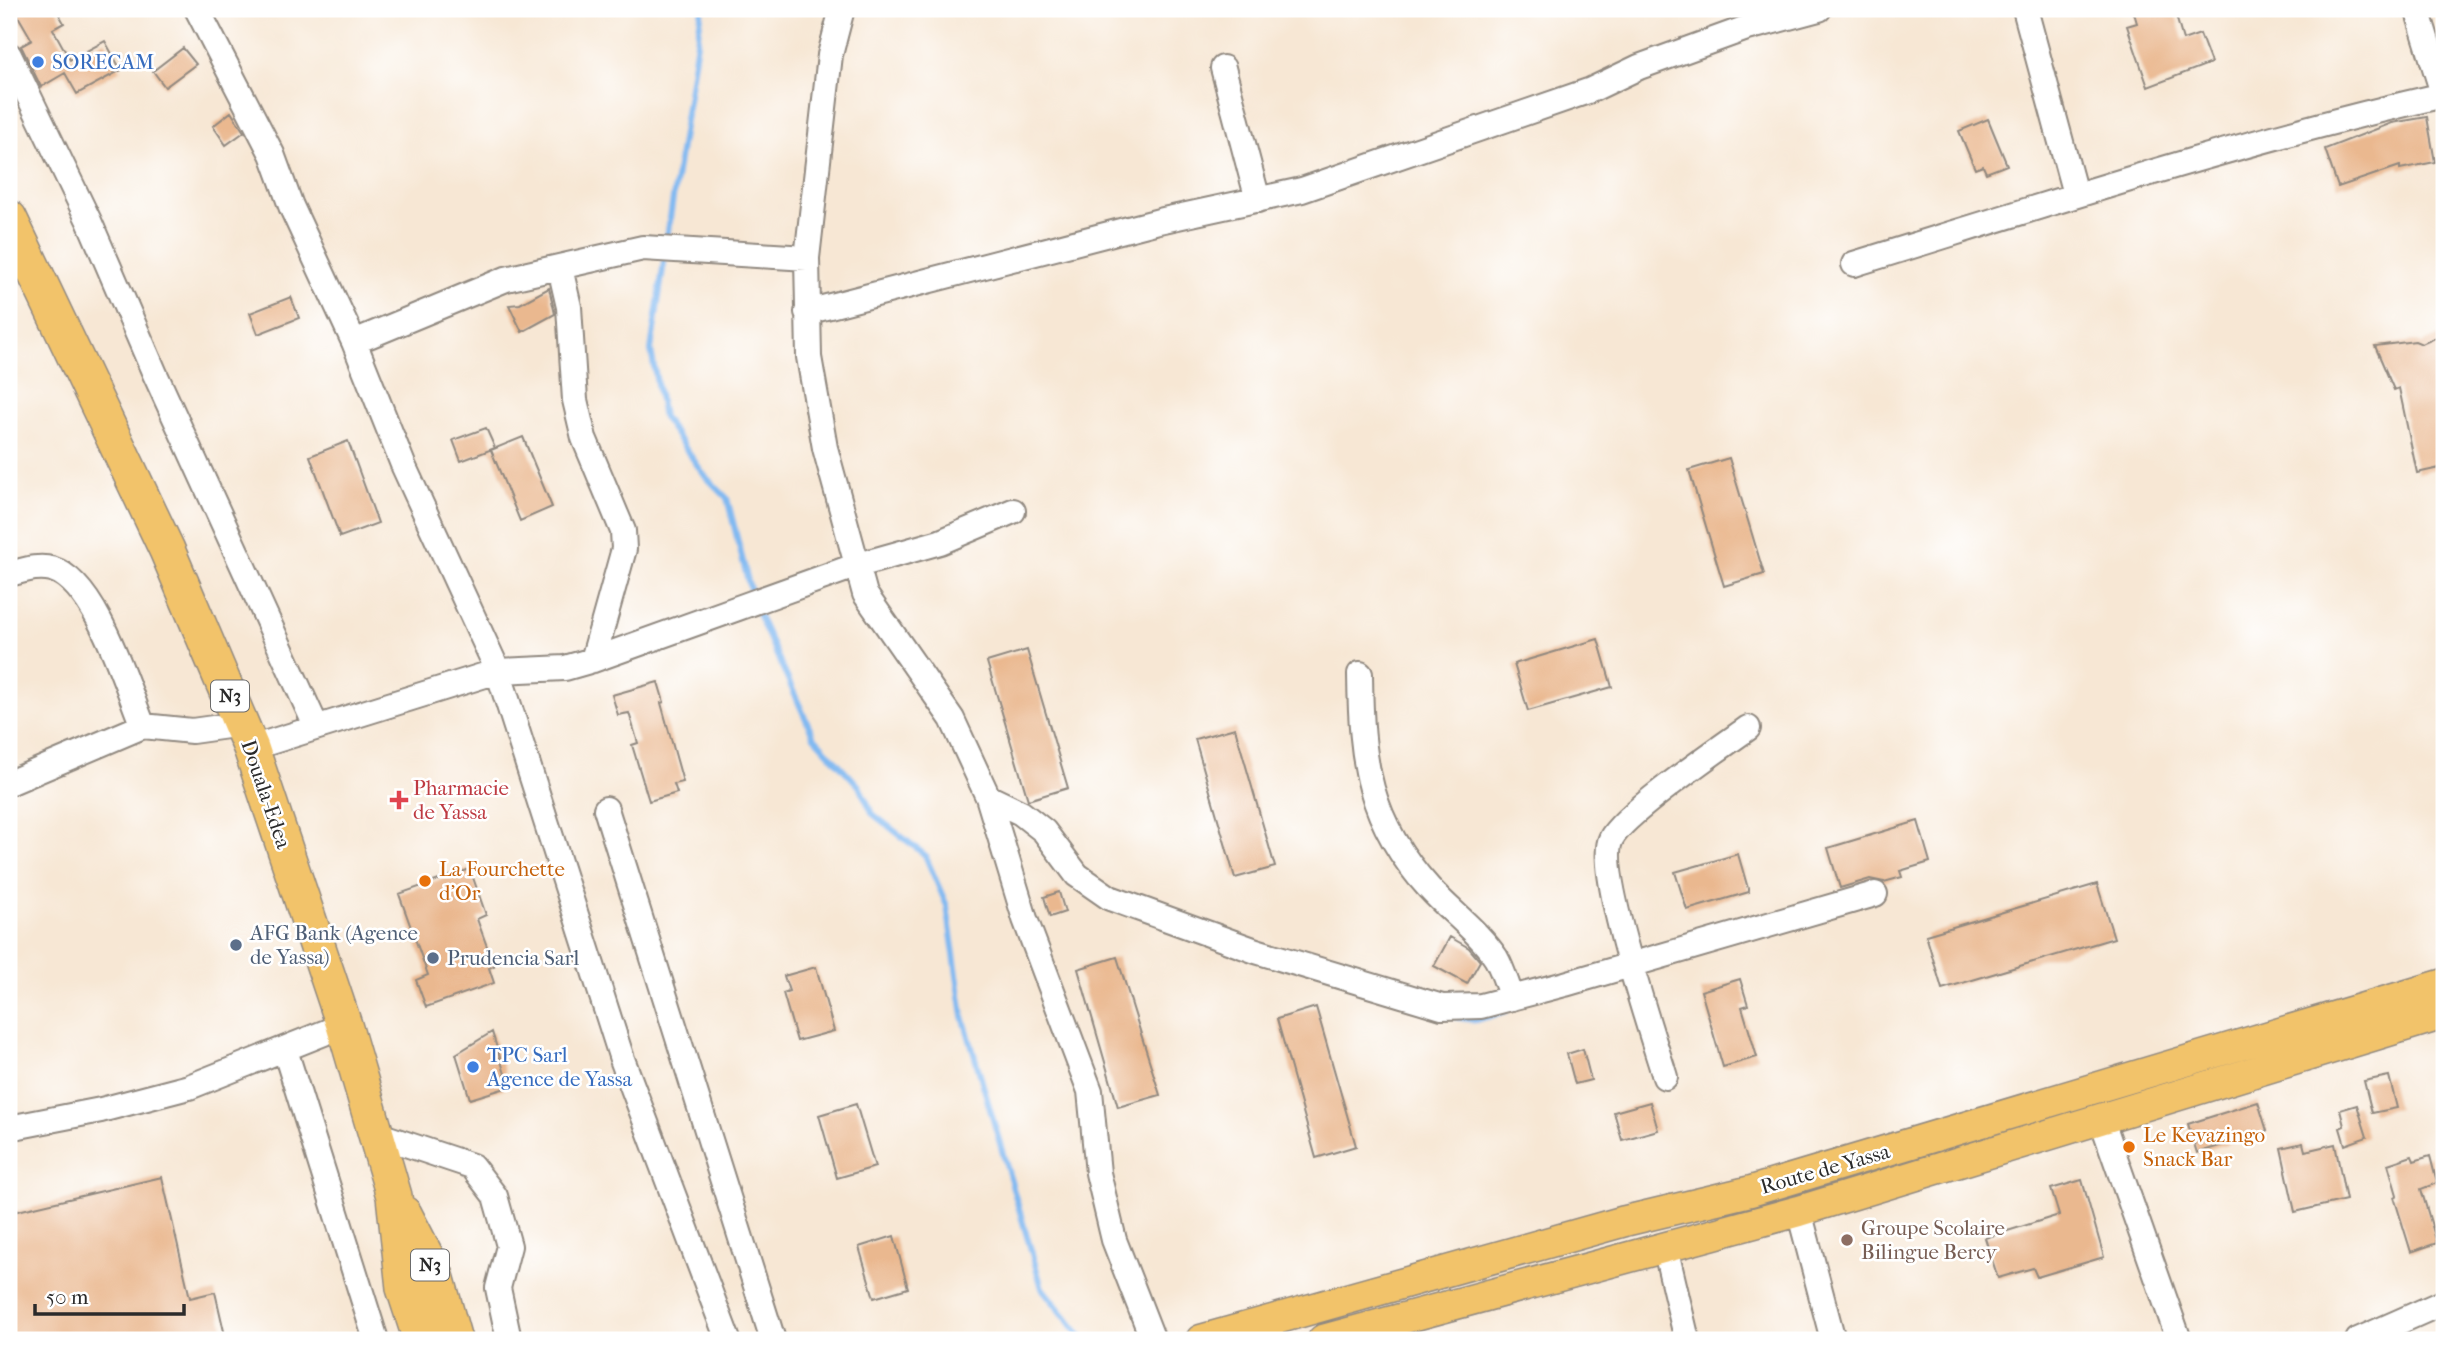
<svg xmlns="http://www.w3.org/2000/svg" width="2453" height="1349" font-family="'IM FELL French Canon',serif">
	<rect width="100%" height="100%" fill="#fff"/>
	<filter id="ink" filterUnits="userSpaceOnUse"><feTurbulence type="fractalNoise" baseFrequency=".0143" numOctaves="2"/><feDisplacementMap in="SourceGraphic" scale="14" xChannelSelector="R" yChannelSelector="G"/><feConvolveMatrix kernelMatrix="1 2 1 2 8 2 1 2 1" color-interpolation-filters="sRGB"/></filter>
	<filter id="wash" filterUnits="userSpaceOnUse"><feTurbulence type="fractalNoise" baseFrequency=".00686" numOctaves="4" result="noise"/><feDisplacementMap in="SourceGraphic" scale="28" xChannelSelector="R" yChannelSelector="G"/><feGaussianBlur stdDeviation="1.57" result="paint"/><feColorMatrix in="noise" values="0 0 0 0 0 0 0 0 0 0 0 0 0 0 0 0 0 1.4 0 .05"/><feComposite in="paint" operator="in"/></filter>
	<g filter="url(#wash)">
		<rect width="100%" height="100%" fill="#f7e7d4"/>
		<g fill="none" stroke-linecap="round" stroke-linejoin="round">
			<path stroke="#81b9f1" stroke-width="6" d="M666,244l36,-235
				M665,255l-14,95 12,67 42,59 22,22 25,99
				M755,607l59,130 45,49 14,28 52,41 22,51 16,110 79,272 42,52
				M1455,1017l20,3 30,-8"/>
		</g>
		<g id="blocks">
			<path fill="#eab88f" d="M14,9h42l8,14 -11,6 17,31 35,-19 16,29 -44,24 -12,-21 -24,14 -20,-41 11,-6z
				M2147,9h27l9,31 17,-6 11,29 -63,24 -21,-61 10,-3 -3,-10z
				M183,48l13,16 -31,23 -12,-16z
				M231,112l13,20 -18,13 -13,-19z
				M2427,117l8,45 -35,7v-3l-62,21 -13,-38 67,-26z
				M1988,119l19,46 -21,8 -3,-7 -8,3 -16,-38z
				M549,288l6,26 -33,18 -13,-27 11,-1z
				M291,297l8,21 -41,16 -8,-21z
				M2444,334v133l-27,6 -18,-85 -5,2 -19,-44 40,-5 7,3z
				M486,428l9,20 -34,13 -8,-21z
				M523,437l29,70 -32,14 -29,-71z
				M348,441l30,82 -38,14 -30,-81z
				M1729,458l35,116 -40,12 -35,-116z
				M1598,639l14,48 -84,24 -14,-47z
				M1027,650l41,138 -40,12 -41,-138z
				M658,682l6,20 -3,1 22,79 -9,2 3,9 -28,8 -17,-56 6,-2 -9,-30 -11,2 -6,-20z
				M1235,728l40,139 -40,11 -40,-139z
				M1918,821l12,41 -30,9 2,6 -18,5 -14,-3 -30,9 -12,-40z
				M1738,854l11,38 -62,18 -12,-38z
				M470,869l16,46 -9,4 17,47 -5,2 5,15 -68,24 -10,-27 12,-5 -29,-81z
				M2097,884l17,54 -172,51 -16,-54z
				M1059,892l6,20 -15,5 -6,-20z
				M1450,937l19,11 11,13 -13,23 -33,-18z
				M1117,957l43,138 -42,12 -40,-138z
				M816,967l18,64 -37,10 -14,-48 6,-2 -5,-15z
				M1740,979l8,26 -6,2 15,50 -34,10 -22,-76z
				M1316,1007l40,139 -40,12 -39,-139z
				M492,1032l17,55 -39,12 -14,-45z
				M1583,1049l8,31 -16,4 -8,-30z
				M2389,1076l8,32 -25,5 -8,-32z
				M1650,1102l8,28 -36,10 -8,-28z
				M2258,1102l9,29 -70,22 -9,-29z
				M856,1104l19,63 -38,11 -18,-63z
				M2357,1105l10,32 -22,8 -5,-17 4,-2 -4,-16z
				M2303,1143l2,8 30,-7 11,56 -51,12 -14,-64z
				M2412,1156l2,5 16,-5 7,27 -16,6 16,54 -26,9 -17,-55 3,-2 -9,-31z
				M162,1177l28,121 25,-6 11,48h-217v-127z
				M2082,1180l22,77 -67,20 -4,-9 -35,10 -13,-40 74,-23 -8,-26z
				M894,1236l14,52 -34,10 -15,-51z"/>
		</g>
	</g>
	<g filter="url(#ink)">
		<use href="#blocks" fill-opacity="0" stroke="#918980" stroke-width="2"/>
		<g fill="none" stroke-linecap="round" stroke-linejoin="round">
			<g stroke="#918980" stroke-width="28">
				<path id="minor" d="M197,9l75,145 19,52 63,136 50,125 94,204 124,388 106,281
					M842,9l-12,46 -23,203 2,99 16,91 40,146 87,125 36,78 37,122 65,172 8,82 16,67 39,100
					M2025,9l50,185
					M2417,9l27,88
					M9,55l80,166 66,153 161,352
					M1223,68l35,132
					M1854,264c195,-60 390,-124 590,-169
					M560,268l9,39 6,93 9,38 39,93 1,18 -31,111
					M807,312l352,-91 143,-31 289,-100 48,-23 105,-38 75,-20
					M354,342l152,-63 137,-31 164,10
					M9,574c13,-3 28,-9 43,-5 45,14 74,117 91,157
					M1360,674c1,87 8,147 69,214 22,24 49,43 67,70 7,12 11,27 16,40
					M251,748l247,-77 67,-3 28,-8 262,-94 85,-24 73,-31
					M9,783l134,-57 49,5 50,-7
					M988,797l33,16 23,18 33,44 33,23 146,53 186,56 39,-1 84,-22 310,-90
					M606,809l167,531
					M285,1050l91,290
					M1665,1077c-12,-39 -69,-208 -54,-238 12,-25 109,-91 137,-111
					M2101,1118l78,222
					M9,1128l92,-18 88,-23 155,-62
					M376,1134l96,32 23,30 14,50 -11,42 11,52
					M1799,1211l34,129
					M1665,1247l22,93
					M2358,1340l86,-38"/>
			</g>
			<g stroke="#918980" stroke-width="33">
				<path id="major" d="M1201,1340l424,-119 126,-30 693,-207
					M1323,1340l476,-129 645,-197"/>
			</g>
			<g stroke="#918980" stroke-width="38">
				<path id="highway" d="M9,218l158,332 84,198 93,277 50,171 10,92 17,52
					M404,1214l32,62 18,64"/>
			</g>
			<use href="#minor" stroke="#fff" stroke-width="24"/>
			<use href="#major" stroke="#f2c36a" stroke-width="30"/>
			<use href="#highway" stroke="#f2c36a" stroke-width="35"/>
		</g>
	</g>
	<g fill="#3f7fe0" stroke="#fff" stroke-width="2.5">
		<circle cx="38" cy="62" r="7"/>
		<circle cx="473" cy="1067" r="7"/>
	</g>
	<path fill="#e0444e" stroke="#fff" stroke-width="2.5" d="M395.5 789.5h7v7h7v7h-7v7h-7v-7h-7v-7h7z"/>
	<g fill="#e8710a" stroke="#fff" stroke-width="2.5">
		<circle cx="425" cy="881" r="7"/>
		<circle cx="2129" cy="1147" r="7"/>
	</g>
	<g fill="#5c6f8a" stroke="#fff" stroke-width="2.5">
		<circle cx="236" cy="945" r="7"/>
		<circle cx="433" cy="958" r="7"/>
	</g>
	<circle fill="#8d6e63" stroke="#fff" stroke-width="2.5" cx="1847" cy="1240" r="7"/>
	<g text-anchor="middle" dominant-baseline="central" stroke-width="5" stroke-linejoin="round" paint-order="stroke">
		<g fill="#fff" stroke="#6b6b6b" stroke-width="2">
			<rect x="211" y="680.5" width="38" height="31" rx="5"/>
			<rect x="411" y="1249.5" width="38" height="31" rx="5"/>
		</g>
		<g font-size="19" font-weight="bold" fill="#2b2b2b">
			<text x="230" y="696">N3</text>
			<text x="430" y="1265">N3</text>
		</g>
		<g font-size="21" fill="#366cbe" stroke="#fff" text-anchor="start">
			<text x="52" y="62">SORECAM</text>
			<text x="487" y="1055">TPC Sarl<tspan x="487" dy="24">Agence de Yassa</tspan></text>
		</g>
		<g font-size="21" fill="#be3a42" stroke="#fff" text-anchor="start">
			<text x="413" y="788">Pharmacie<tspan x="413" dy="24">de Yassa</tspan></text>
		</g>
		<g font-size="21" fill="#2b2b2b" stroke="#fff">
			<text transform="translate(266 794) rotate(71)">Douala-Edea</text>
			<text transform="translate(1825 1169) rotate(-16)">Route de Yassa</text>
		</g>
		<g font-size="21" fill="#c56008" stroke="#fff" text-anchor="start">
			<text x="439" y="869">La Fourchette<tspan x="439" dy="24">d'Or</tspan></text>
			<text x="2143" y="1135">Le Kevazingo<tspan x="2143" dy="24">Snack Bar</tspan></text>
		</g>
		<g font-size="21" fill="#4e5e75" stroke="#fff" text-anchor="start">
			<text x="250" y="933">AFG Bank (Agence<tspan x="250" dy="24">de Yassa)</tspan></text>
			<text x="447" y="958">Prudencia Sarl</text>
		</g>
		<g font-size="21" fill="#785e54" stroke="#fff" text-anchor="start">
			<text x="1861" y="1228">Groupe Scolaire<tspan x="1861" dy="24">Bilingue Bercy</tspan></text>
		</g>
	</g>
	<rect width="2453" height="1349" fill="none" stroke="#fff" stroke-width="35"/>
	<path d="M35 1304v10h149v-10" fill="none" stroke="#2b2b2b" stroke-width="3.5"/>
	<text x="46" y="1304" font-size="21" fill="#2b2b2b" stroke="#ffffff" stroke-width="5" paint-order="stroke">50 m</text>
</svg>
